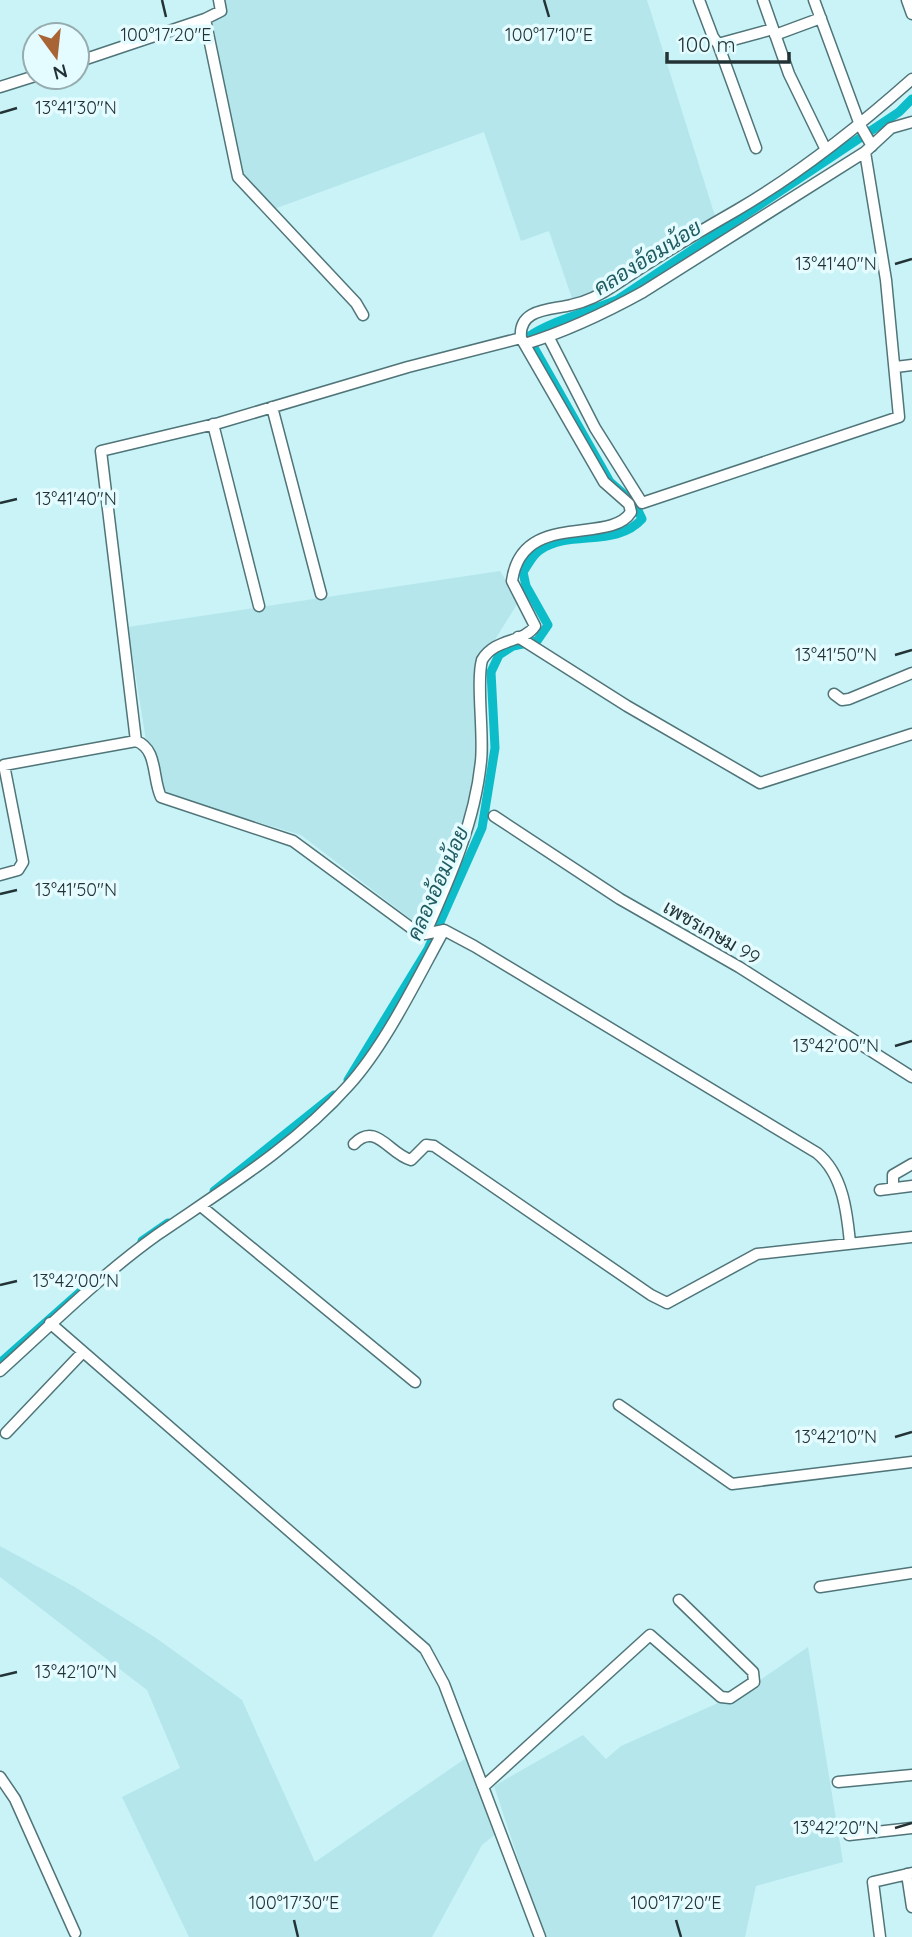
<svg xmlns="http://www.w3.org/2000/svg" width="912" height="1937" font-family="Quicksand,Sarabun,sans-serif">
	<rect width="100%" height="100%" fill="#c9f3f7"/>
	<path fill="#b4e6eb" d="M218,0h429l68,216 -140,91 -26,-76 -28,10 -37,-109 -210,77 -32,-31 -33,-158 13,-6z
		M500,571l19,30 -38,61 9,94 -13,68 -39,95 -13,11 -124,-95 -147,-44 -26,-164z
		M0,1546l73,40 83,52 86,62 73,162 154,-106 29,76 -16,13 -50,92h-243l-67,-140 58,-29 -33,-78 -147,-113z
		M808,1647l35,215 -87,24 -11,51h-201l-50,-151 89,-51 23,24 15,-13 122,-54z"/>
	<g fill="none" stroke-linecap="round" stroke-linejoin="round">
		<path stroke="#0dbcc9" stroke-width="9" d="M348,1080l80,-131 54,-121 13,-80 -4,-76 8,-17 14,-9 24,-5 11,-16 -22,-39 -3,-14c5,-7 10,-18 17,-22 30,-21 76,-2 102,-31l-7,-15 -25,-22 -82,-145c25,-17 61,-25 89,-37l282,-188 13,-13
			M214,1191l120,-96
			M142,1241l26,-18
			M0,1363l80,-71"/>
		<g stroke="#507579" stroke-width="13">
			<path id="street" d="M699,0l14,37 5,7 55,-15
				M763,0l26,74 37,76
				M814,0l46,125 12,21
				M907,0l5,14
				M205,19l33,158 118,126 7,12
				M775,35l46,-17
				M718,44l38,104
				M77,62l128,-43 16,-8 -2,-11
				M0,87l35,-11
				M521,338c-3,-30 30,-28 50,-33 15,-3 31,-11 44,-20 40,-27 80,-51 122,-75 63,-37 121,-83 175,-131
				M549,338l46,90 47,75 257,-86 -13,-137 -21,-128
				M525,344c39,-12 80,-31 118,-52l222,-140 26,-24 21,-6
				M896,367l16,-2
				M272,407l49,187
				M213,424l46,182
				M518,637l109,69 133,77 152,-49
				M834,694l8,6 7,-1 63,-26
				M136,741l-35,-290 118,-28 189,-56 113,-29 83,144 25,22 2,8c-21,34 -109,-3 -119,69l23,45c-12,18 -39,11 -53,34 -6,21 2,74 -1,101 -6,61 -31,117 -56,173
				M494,816l126,83 119,68 173,110
				M0,875l18,-5 5,-8 -19,-97 132,-24c22,8 16,37 25,56l132,44 121,89 11,4 19,-4 30,16 343,207c26,21 30,59 33,90
				M354,1144c22,-23 35,10 57,16l15,-15 8,1 217,149 16,8 90,-49 155,-17
				M893,1188v-13l19,-11
				M880,1190l32,-4
				M202,1207l213,175
				M50,1323l375,326 19,35 96,253
				M0,1371c51,-46 101,-96 157,-136 67,-46 138,-89 192,-150 37,-41 68,-106 95,-155
				M619,1405l113,79 180,-22
				M6,1433l77,-81
				M820,1587l92,-14
				M0,1777l15,22 60,134
				M838,1782l74,-7
				M483,1787l167,-152 71,62 9,1 24,-16 -1,-10 -74,-72
				M849,1835l63,-7
				M907,1874l5,33
				M880,1937l-7,-55 39,-9"/>
		</g>
		<use href="#street" stroke="#fff" stroke-width="10"/>
	</g>
	<path fill="none" stroke="#233335" stroke-width="2.5" d="M162,0l4,17M544,0l5,17M0,113l17,-5M895,264l17,-5M0,503l17,-4M895,655l17,-5M0,894l17,-4M895,1046l17,-5M0,1285l17,-4M895,1437l17,-5M0,1676l17,-4M895,1828l17,-5M294,1920l4,17M676,1920l5,17"/>
	<g text-anchor="middle" dominant-baseline="central" stroke-width="7" stroke-linejoin="round" paint-order="stroke">
		<g font-size="19" fill="#233335" stroke="#e4fcff">
			<text transform="translate(712 932) rotate(30)">เพชรเกษม 99</text>
		</g>
		<g font-size="21" font-style="italic" fill="#205b61" stroke="#e4fcff">
			<text transform="translate(647 257) rotate(-32)">คลองอ้อมน้อย</text>
			<text transform="translate(437 883) rotate(-66)">คลองอ้อมน้อย</text>
		</g>
	</g>
	<g font-size="18" text-anchor="middle" fill="#233335" stroke="#e4fcff" stroke-width="7" stroke-linejoin="round" paint-order="stroke">
		<text x="166" y="41">100°17'20"E</text>
		<text x="549" y="41">100°17'10"E</text>
		<text x="76" y="114">13°41'30"N</text>
		<text x="836" y="270">13°41'40"N</text>
		<text x="76" y="505">13°41'40"N</text>
		<text x="836" y="661">13°41'50"N</text>
		<text x="76" y="896">13°41'50"N</text>
		<text x="836" y="1052">13°42'00"N</text>
		<text x="76" y="1287">13°42'00"N</text>
		<text x="836" y="1443">13°42'10"N</text>
		<text x="76" y="1678">13°42'10"N</text>
		<text x="836" y="1834">13°42'20"N</text>
		<text x="294" y="1909">100°17'30"E</text>
		<text x="676" y="1909">100°17'20"E</text>
	</g>
	<g transform="translate(56 56) rotate(165)"><circle r="33" fill="#e4fcff" stroke="#97acae" stroke-width="2"/>
	<path d="M0-5L12 26L0 18L-12 26Z" fill="#a86434"/>
	<text y="-10" font-size="19" font-weight="bold" text-anchor="middle" fill="#233335">N</text>
	</g>
	<path d="M667 52v10h122v-10" fill="none" stroke="#233335" stroke-width="3.5"/>
	<text x="678" y="52" font-size="21" fill="#233335" stroke="#e4fcff" stroke-width="5" paint-order="stroke">100 m</text>
</svg>
